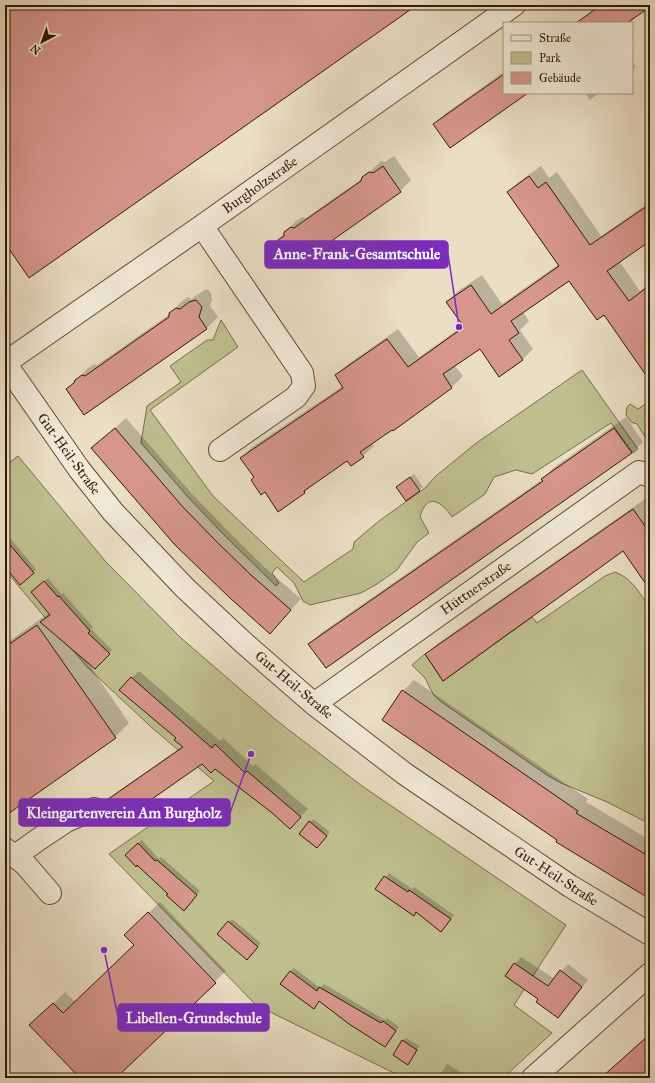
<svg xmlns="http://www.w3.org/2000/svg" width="655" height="1083" font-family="'IM FELL Great Primer',serif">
	<rect width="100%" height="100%" fill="#eadec4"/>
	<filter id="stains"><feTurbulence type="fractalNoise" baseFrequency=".005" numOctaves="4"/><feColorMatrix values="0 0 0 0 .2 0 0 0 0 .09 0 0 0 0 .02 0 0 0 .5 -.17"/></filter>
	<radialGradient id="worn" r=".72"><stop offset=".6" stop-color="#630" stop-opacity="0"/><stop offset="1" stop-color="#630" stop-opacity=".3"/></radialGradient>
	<path fill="#bfbf8f" stroke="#7a6c48" d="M221,320l17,27 -88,63 63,86 91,86 49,-33 1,-7 25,-21 46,-33 11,-12 39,-32 107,-74 56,79 -5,4 -22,-30 -79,51 -16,-4 -22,7 -9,17 -33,23c-10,-15 -25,-26 -32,0l9,16 -12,9 -20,28 -20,14 -16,9 -51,12 -7,-4 -9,-18 -17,-16 -5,6 7,10 -3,3 -54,-53 -34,-36 -47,-54 6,-37 34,-24 -11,-16 37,-26h6z
		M650,401v43l-1,-1 -12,-19 -6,-2 -5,-7 1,-8 3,-3 8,5z
		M18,456l88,106 75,76 95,82 86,66 204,139 -52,80 38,28 -49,45h-99l-148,-73 -147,-151 105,-73 -64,-55 -63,-59 -82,-97v-104z
		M615,572c17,6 25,22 35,36v216l-43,-22 -46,-19 -14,-8 -107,-74 -7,-7 -8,-16 -13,-13 13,-11 18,27 89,-64 5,6 68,-47z"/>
	<path fill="#0003" d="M598,5h52l-25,18h-36l-4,-6z
		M632,61l4,6 -4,3z
		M504,72v21h22l-91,31 11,-11z
		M585,93h15l-10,7z
		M394,156l17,24 -11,11 -113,67 -14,-13 23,-24 7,-4 3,1 57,-40 18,-17 4,1z
		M541,166l8,12 8,-6 44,64 49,-34v38l-31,21 21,30 10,-8v96l-46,-65 -35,-35 -46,33 6,9 -9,9 13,19 -10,10 -24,16 -19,-28 -26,18 9,11 -11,11 -59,43 -1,-1 -20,14 2,3 -11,10 -16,3 -32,23 -10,10 -27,19 -37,-53 11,-11 91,-61 -7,-11 11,-10 51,-36 21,28 45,-32 -17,-23 11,-11 24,-16 20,29 57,-40 -51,-72 11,-10z
		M207,289l4,4 1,6 -2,7 8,11 -11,11 -123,86 -17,-25 20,-20 7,-5 3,1 73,-51 11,-12 7,-5 3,2 10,-7z
		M626,417l17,25 -11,11 -322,191 11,-11 222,-154 10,-11z
		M126,418l67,77 34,35 35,35 39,34 -31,34 -177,-185z
		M414,474l9,13 -4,3 -18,-6z
		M645,499l5,7v83l-27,-39 -197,105 11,-11z
		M5,532l31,37 -3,4 -28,-7z
		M48,578l14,17 1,-2 30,34 -2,2 21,21 -18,18 -6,-5 41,60 -14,14 -110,77v-170l44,-31 -14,-24z
		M139,671l81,70 3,-3 30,28 2,-2 53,45 -11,11 -25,-8 -57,-44 -13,-5 -95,41 -2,-2 8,-7 70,-49 -52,-68z
		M414,680l174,119 -2,3 64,38v58l-91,-58 -156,-149z
		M313,819l17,13 -10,12 -10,-22z
		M142,840l17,19 2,-2 39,34 -16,19 -47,-46 -11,-9z
		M389,873l23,16 2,-2 40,28 -13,16 -24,-20 -41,-22z
		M160,902l66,69 -112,107h-33l-39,-63 23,-23 10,10 60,-57 2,-21z
		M232,919l29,24 -11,13 -21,-34z
		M521,957l34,22 13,-15 20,16 -23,30 -7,7 -43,-53z
		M294,968l26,20 4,-4 61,36 2,-2 12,9 -14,19 -65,-46 -6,7 -24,-35z
		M650,1035v43h-50z
		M406,1038l14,8 -12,17 -5,-22z
		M447,1064l24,14h-33z
		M480,1073l5,5h-11z"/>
	<path fill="#d6968c" stroke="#341800" d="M5,5h412l-388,273 -24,-35z
		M601,5h49v2l-23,16h-51z
		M504,74v19h24l-78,55 -17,-24z
		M383,166l18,26 -108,76 -7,-9 -14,-5v-10l12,-8v-4l7,-5 3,1 67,-47 1,-4 7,-5 4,1z
		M529,176l9,12 8,-6 44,63 60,-41v37l-43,30 22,30 21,-16v96l-46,-66 -7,5 -28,-39 -58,40 8,12 -10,7 14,20 -24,17 -19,-28 -37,25 9,14 -59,43 -1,-1 -32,22 4,5 -13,9 -4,-5 -43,30 1,2 -27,19 -13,-20 -4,3 -10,-15 3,-3 -14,-19 103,-70 -8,-13 52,-36 21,28 56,-40 -18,-25 25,-17 20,29 68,-48 -52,-74z
		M196,300l6,7 -3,10 8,12 -123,86 -18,-26 8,-6 1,-3 7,-5 3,1 61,-43 23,-16v-4l7,-5 4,1 9,-7z
		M115,428l67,78 34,35 35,34 40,35 -21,24 -40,-36 -55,-53 -84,-97z
		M614,428l18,25 -306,215 -18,-24 235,-163 -2,-2z
		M410,477l10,14 -14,10 -10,-14z
		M633,509l17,24v57l-27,-39 -180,130 -18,-27z
		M5,539l29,34 -14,12 -15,-18z
		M44,581l14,16 1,-1 31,35 -2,2 22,21 -15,15 -55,-47 10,-7 -19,-23z
		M37,625l79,113 -111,78v-169z
		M131,677l81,71 3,-4 30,29 2,-2 54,46 -11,12 -19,-17 -56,-43 -4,4 -9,-9 -87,61 -9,-13v-8l-2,-2 79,-55 -9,-7 2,-2 -57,-48z
		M402,690l176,121 -2,2 74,44v42l-94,-57 1,-2 -175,-120z
		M309,821l18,15 -10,12 -18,-14z
		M138,843l17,18 2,-1 40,35 -13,16 -18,-16 2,-1 -31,-29 -1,2 -11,-12z
		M384,876l24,16 1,-2 42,29 -10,13 -25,-20 -2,4 -39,-27z
		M148,912l68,71 -100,95h-36l-51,-53 24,-22 10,10 71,-68 -10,-10z
		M228,921l30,26 -11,13 -30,-26z
		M514,963l34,23 12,-16 22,17 -24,31 -22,-16 2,-3 -33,-23z
		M290,971l27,20 2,-4 62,36 2,-2 13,10 -11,16 -36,-23 -30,-23 -5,8 -34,-25z
		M650,1034v44h-49z
		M402,1040l15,10 -9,15 -15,-10z"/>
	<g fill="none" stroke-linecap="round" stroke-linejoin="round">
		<g stroke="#624a31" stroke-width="24">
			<path id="minor" d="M202,226l100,147 2,13 -8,11 -76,53
				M5,363l74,106 34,43 72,76 60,56 69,60 91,70 165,112 80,48
				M5,363l197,-137 312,-221
				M314,704l325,-232 11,4
				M5,849l20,15 25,29
				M15,856l27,-19 24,-16 28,-12
				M533,1078l117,-104"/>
		</g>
		<use href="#minor" stroke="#f1ead9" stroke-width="22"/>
	</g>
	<g text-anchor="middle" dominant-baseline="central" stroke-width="4" stroke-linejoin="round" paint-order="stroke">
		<g font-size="14" fill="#341800" stroke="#f1ead9">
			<text transform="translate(260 185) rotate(-35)">Burgholzstraße</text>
			<text transform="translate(69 454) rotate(54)">Gut-Heil-Straße</text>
			<text transform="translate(476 588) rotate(-35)">Hüttnerstraße</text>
			<text transform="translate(294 685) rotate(40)">Gut-Heil-Straße</text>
			<text transform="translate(556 876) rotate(33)">Gut-Heil-Straße</text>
		</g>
	</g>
	<path fill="none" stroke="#7b2cbf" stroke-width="1.5" d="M459 327L448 254M251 754L230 813M104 950L118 1017"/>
	<g fill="#7b2cbf" stroke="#f1ead9" stroke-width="1.5">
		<circle cx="459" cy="327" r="4"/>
		<circle cx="251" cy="754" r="4"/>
		<circle cx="104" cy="950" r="4"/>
	</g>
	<g fill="#7b2cbf" stroke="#7b2cbf" stroke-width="1.5">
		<rect x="265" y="241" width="183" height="27" rx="4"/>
		<rect x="19" y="799" width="211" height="27" rx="4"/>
		<rect x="118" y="1004" width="151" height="27" rx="4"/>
	</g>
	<g font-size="15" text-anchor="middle" font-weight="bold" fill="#fff">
		<text x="357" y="259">Anne-Frank-Gesamtschule</text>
		<text x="124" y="818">Kleingartenverein Am Burgholz</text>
		<text x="194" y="1023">Libellen-Grundschule</text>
	</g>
	<rect width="655" height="1083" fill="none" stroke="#eadec4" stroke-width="20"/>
	<rect x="6" y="6" width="643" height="1071" fill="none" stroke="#341800" stroke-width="2"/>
	<rect x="10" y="10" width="635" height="1063" fill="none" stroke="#341800"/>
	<rect x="503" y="22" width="130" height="72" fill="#f1ead9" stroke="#a59682"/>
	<rect x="511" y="35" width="20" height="6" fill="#f1ead9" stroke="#a59682"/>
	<text x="539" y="42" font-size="12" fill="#341800">Straße</text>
	<rect x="511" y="52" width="20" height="12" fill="#bfbf8f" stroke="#a59682"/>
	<text x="539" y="62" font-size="12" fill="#341800">Park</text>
	<rect x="511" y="72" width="20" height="12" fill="#d6968c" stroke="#a59682"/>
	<text x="539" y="82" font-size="12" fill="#341800">Gebäude</text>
	<g transform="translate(42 42) rotate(221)" stroke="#f1ead9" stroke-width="3" paint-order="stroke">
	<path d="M0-3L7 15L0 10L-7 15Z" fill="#341800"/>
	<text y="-6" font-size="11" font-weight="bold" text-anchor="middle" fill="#341800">N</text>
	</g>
	<rect width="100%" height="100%" filter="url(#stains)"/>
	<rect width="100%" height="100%" fill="url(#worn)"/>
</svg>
